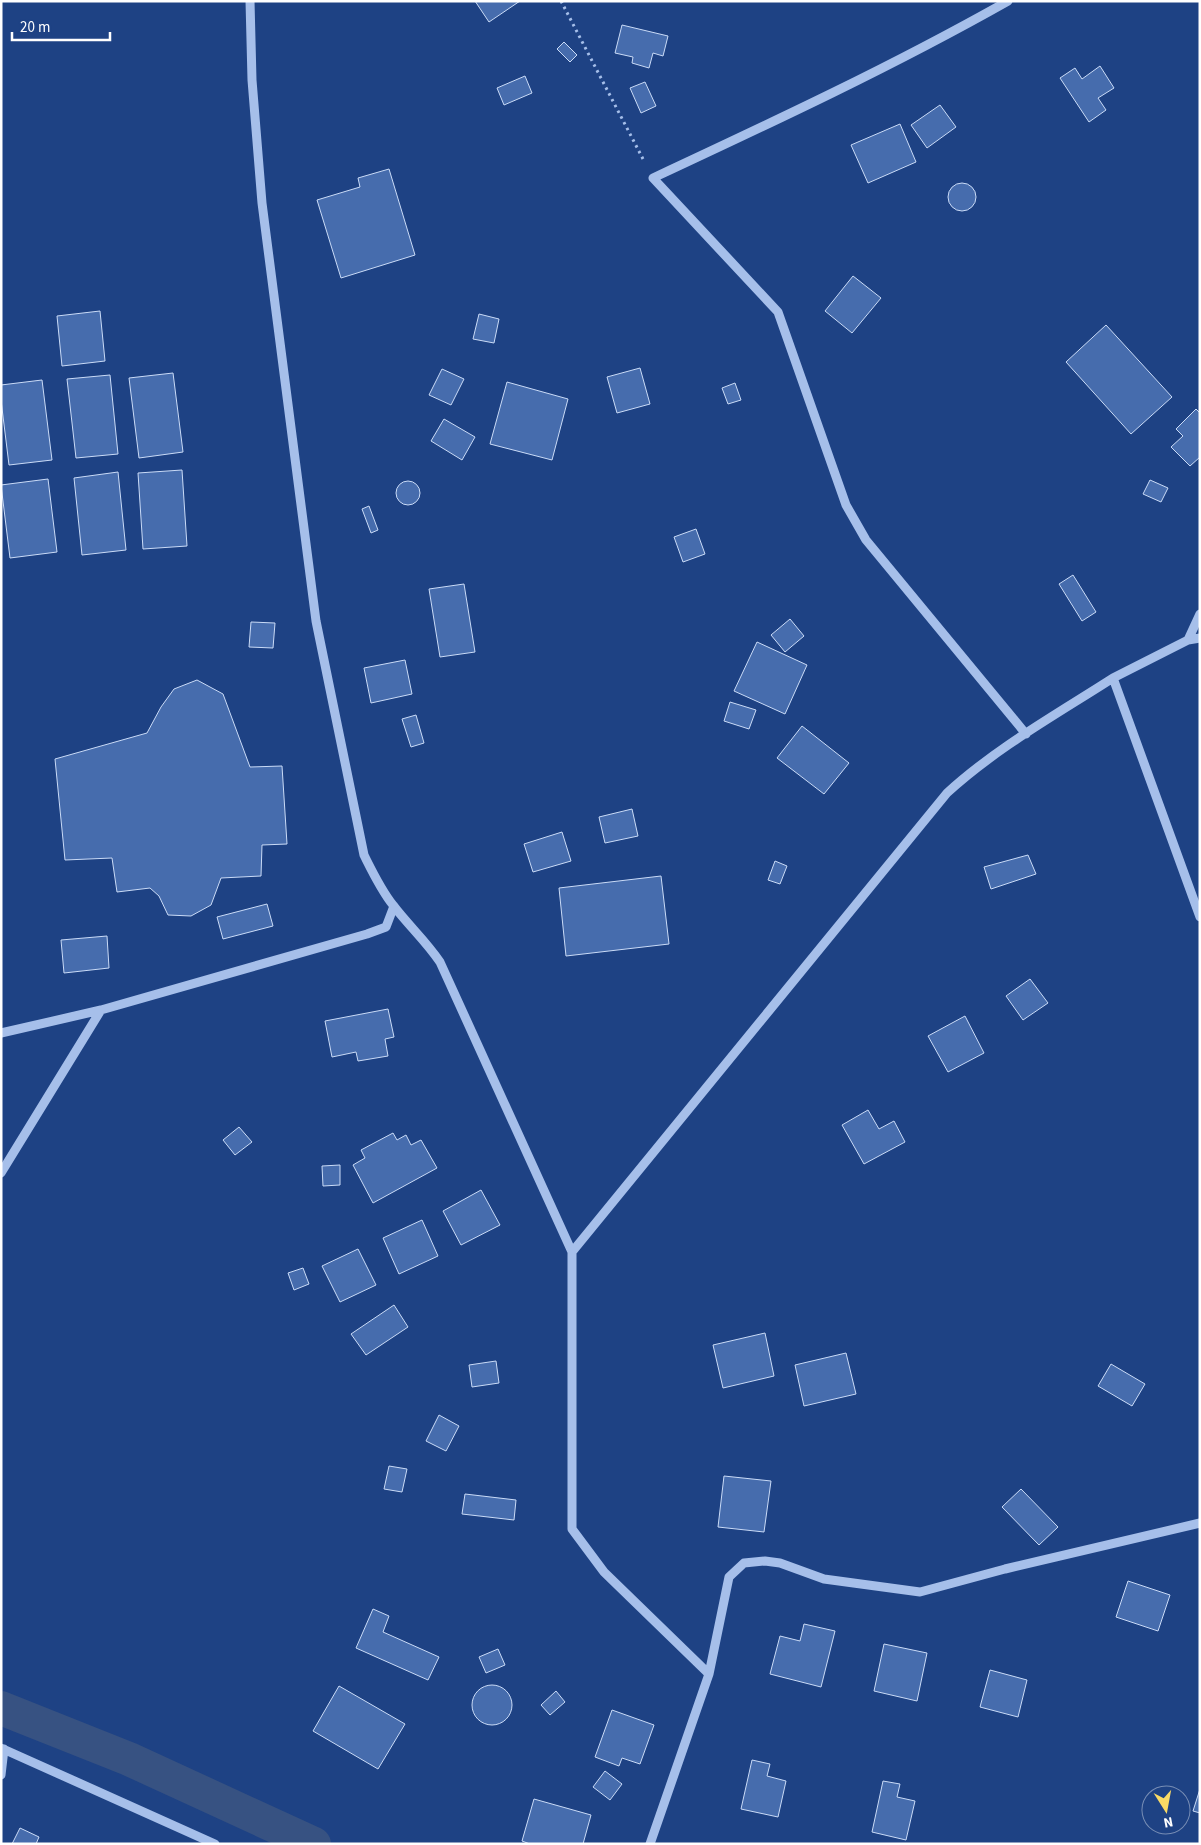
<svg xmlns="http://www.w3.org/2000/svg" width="1201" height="1845" font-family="'Source Sans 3',sans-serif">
	<rect width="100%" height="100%" fill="#1e4284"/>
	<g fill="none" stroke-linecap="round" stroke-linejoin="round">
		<path stroke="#375282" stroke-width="34" d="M1,1708l128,51 185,85"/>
	</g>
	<path fill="#466cad" stroke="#cadbf7" d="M475,1h45l-31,21z
		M622,25l46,11 -5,20 -10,-3 -4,15 -17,-5 1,-6 -18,-4z
		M564,42l13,13 -7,7 -13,-13z
		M1100,66l14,22 -16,10 8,12 -17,12 -29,-44 15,-10 7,11z
		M525,76l7,17 -28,12 -7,-17z
		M645,82l11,24 -15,7 -11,-25z
		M940,105l16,22 -29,21 -16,-23z
		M900,124l16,38 -48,21 -17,-38z
		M389,169l26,86 -74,23 -24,-78 43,-13 -2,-9z
		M948 197a14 14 0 1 1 28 0a14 14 0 1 1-28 0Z
		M853,276l28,22 -29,35 -27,-22z
		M100,311l5,50 -43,5 -5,-50z
		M479,314l20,5 -5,24 -21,-4z
		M1106,325l66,72 -41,37 -65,-72z
		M640,368l10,36 -33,9 -10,-36z
		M442,369l22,10 -13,26 -22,-10z
		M173,373l10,79 -44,6 -10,-80z
		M110,375l8,79 -42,4 -9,-79z
		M42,380l10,80 -43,5 -8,-65v-15z
		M507,382l61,17 -16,61 -62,-16z
		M735,383l6,17 -13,4 -6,-16z
		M1196,409l4,4v44l-10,9 -19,-19 12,-11 -7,-7z
		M444,419l31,18 -13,23 -31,-19z
		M182,470l5,76 -44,3 -5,-76z
		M118,472l8,78 -44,5 -8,-77z
		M48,479l9,73 -47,6 -9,-73z
		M1150,480l18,8 -7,14 -18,-8z
		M396 493a12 12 0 1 1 24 0a12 12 0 1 1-24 0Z
		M369,506l9,24 -7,3 -9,-24z
		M696,529l9,25 -22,8 -9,-25z
		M1073,575l23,37 -14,9 -23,-37z
		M464,584l11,68 -35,5 -11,-68z
		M790,619l14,17 -19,16 -14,-17z
		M251,622l24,1 -2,25 -24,-1z
		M757,642l50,23 -22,49 -51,-23z
		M405,660l7,34 -41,9 -7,-35z
		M197,680l26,14 27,73 32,-1 5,78 -25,1 -1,31 -40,2 -10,27 -20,11 -23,-1 -9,-19 -9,-8 -33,4 -5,-34 -47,2 -10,-101 92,-26 14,-26 13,-18z
		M730,702l26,8 -7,19 -25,-8z
		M416,715l8,28 -13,4 -9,-28z
		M802,726l47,37 -25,31 -47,-36z
		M632,809l6,27 -33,7 -6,-26z
		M562,832l9,29 -38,11 -9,-28z
		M1028,855l8,19 -45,15 -7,-22z
		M775,861l12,5 -7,18 -12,-4z
		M661,876l8,68 -103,12 -7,-68z
		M267,904l6,22 -50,13 -6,-22z
		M107,936l2,32 -45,5 -3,-33z
		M1030,979l18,24 -25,17 -17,-24z
		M388,1009l6,28 -9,2 3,17 -30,5 -2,-9 -24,5 -7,-36z
		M965,1016l19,37 -36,19 -20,-36z
		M868,1110l11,19 15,-8 11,21 -41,22 -22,-39z
		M239,1127l13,15 -17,13 -12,-15z
		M393,1133l4,7 9,-5 5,10 10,-5 16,28 -64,35 -20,-38 12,-7 -4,-8z
		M340,1165v20l-17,1 -1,-20z
		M481,1190l19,35 -39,20 -18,-34z
		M422,1220l16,36 -39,18 -16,-36z
		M358,1249l18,36 -36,17 -18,-36z
		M303,1268l6,16 -15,6 -6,-17z
		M394,1305l14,22 -42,28 -15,-21z
		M765,1333l9,43 -51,12 -10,-43z
		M846,1353l10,41 -52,12 -9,-41z
		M496,1361l3,22 -27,4 -3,-22z
		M1111,1364l34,20 -13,22 -34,-20z
		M439,1415l20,11 -13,25 -20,-10z
		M389,1466l18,3 -5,23 -18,-3z
		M724,1476l47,5 -7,51 -46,-5z
		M1021,1489l37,38 -19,18 -37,-38z
		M465,1494l51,6 -2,20 -52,-6z
		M1128,1581l42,14 -12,36 -42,-14z
		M373,1609l16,7 -6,16 56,25 -11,23 -72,-32z
		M804,1624l31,7 -14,56 -51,-13 10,-38 20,5z
		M884,1644l43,9 -10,48 -43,-10z
		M498,1649l7,16 -19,8 -7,-16z
		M990,1670l37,10 -9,37 -38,-10z
		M472 1705a20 20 0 1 1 40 0a20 20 0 1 1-40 0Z
		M339,1686l66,38 -27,45 -65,-38z
		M556,1691l9,11 -15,13 -9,-10z
		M612,1710l42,15 -14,39 -18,-6 -3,8 -24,-9z
		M752,1760l18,4 -3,12 19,5 -8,36 -37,-8z
		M605,1771l17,13 -12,16 -17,-13z
		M883,1781l17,3 -3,13 18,4 -9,39 -34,-8z
		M1200,1789v24l-7,-2z
		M534,1799l57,16 -8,29h-53l-8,-3z
		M20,1828l19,9 -3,7h-24z"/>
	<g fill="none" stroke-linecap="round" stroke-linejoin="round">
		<path stroke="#a6bfea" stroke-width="3" stroke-dasharray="2.5 4" stroke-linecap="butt" d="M561,1l82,158"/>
		<path stroke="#a6bfea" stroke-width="9" d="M250,1l2,79 10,123 54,418 48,234c9,18 17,35 29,50 15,20 33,36 47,57l132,290v277l32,43 105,102
			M1008,1c-115,65 -235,121 -355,177l125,134 68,193 20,35 160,194
			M1200,614l-12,26 -75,38 87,239
			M1188,640l12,-2
			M1,1033l100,-23
			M1,1173l100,-163 266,-76 19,-7 8,-21
			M572,1252l375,-459c49,-45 110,-79 166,-115
			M1,1748l214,96
			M1,1775l3,-26
			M650,1844l59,-170 20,-97 15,-14 21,-2 15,2 44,16 96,13 85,-23 195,-46"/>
	</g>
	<rect width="1201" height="1845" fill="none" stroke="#ffffff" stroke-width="5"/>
	<g transform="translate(1166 1810) rotate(169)"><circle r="24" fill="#1e4284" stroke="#788eb5"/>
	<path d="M0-4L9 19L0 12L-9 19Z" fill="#f9da65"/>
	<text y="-8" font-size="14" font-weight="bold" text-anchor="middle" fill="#ffffff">N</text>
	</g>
	<path d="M12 32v8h98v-8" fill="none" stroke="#ffffff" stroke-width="2.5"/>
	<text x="20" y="32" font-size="15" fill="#ffffff" stroke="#1e4284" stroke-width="4" paint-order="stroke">20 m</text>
</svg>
